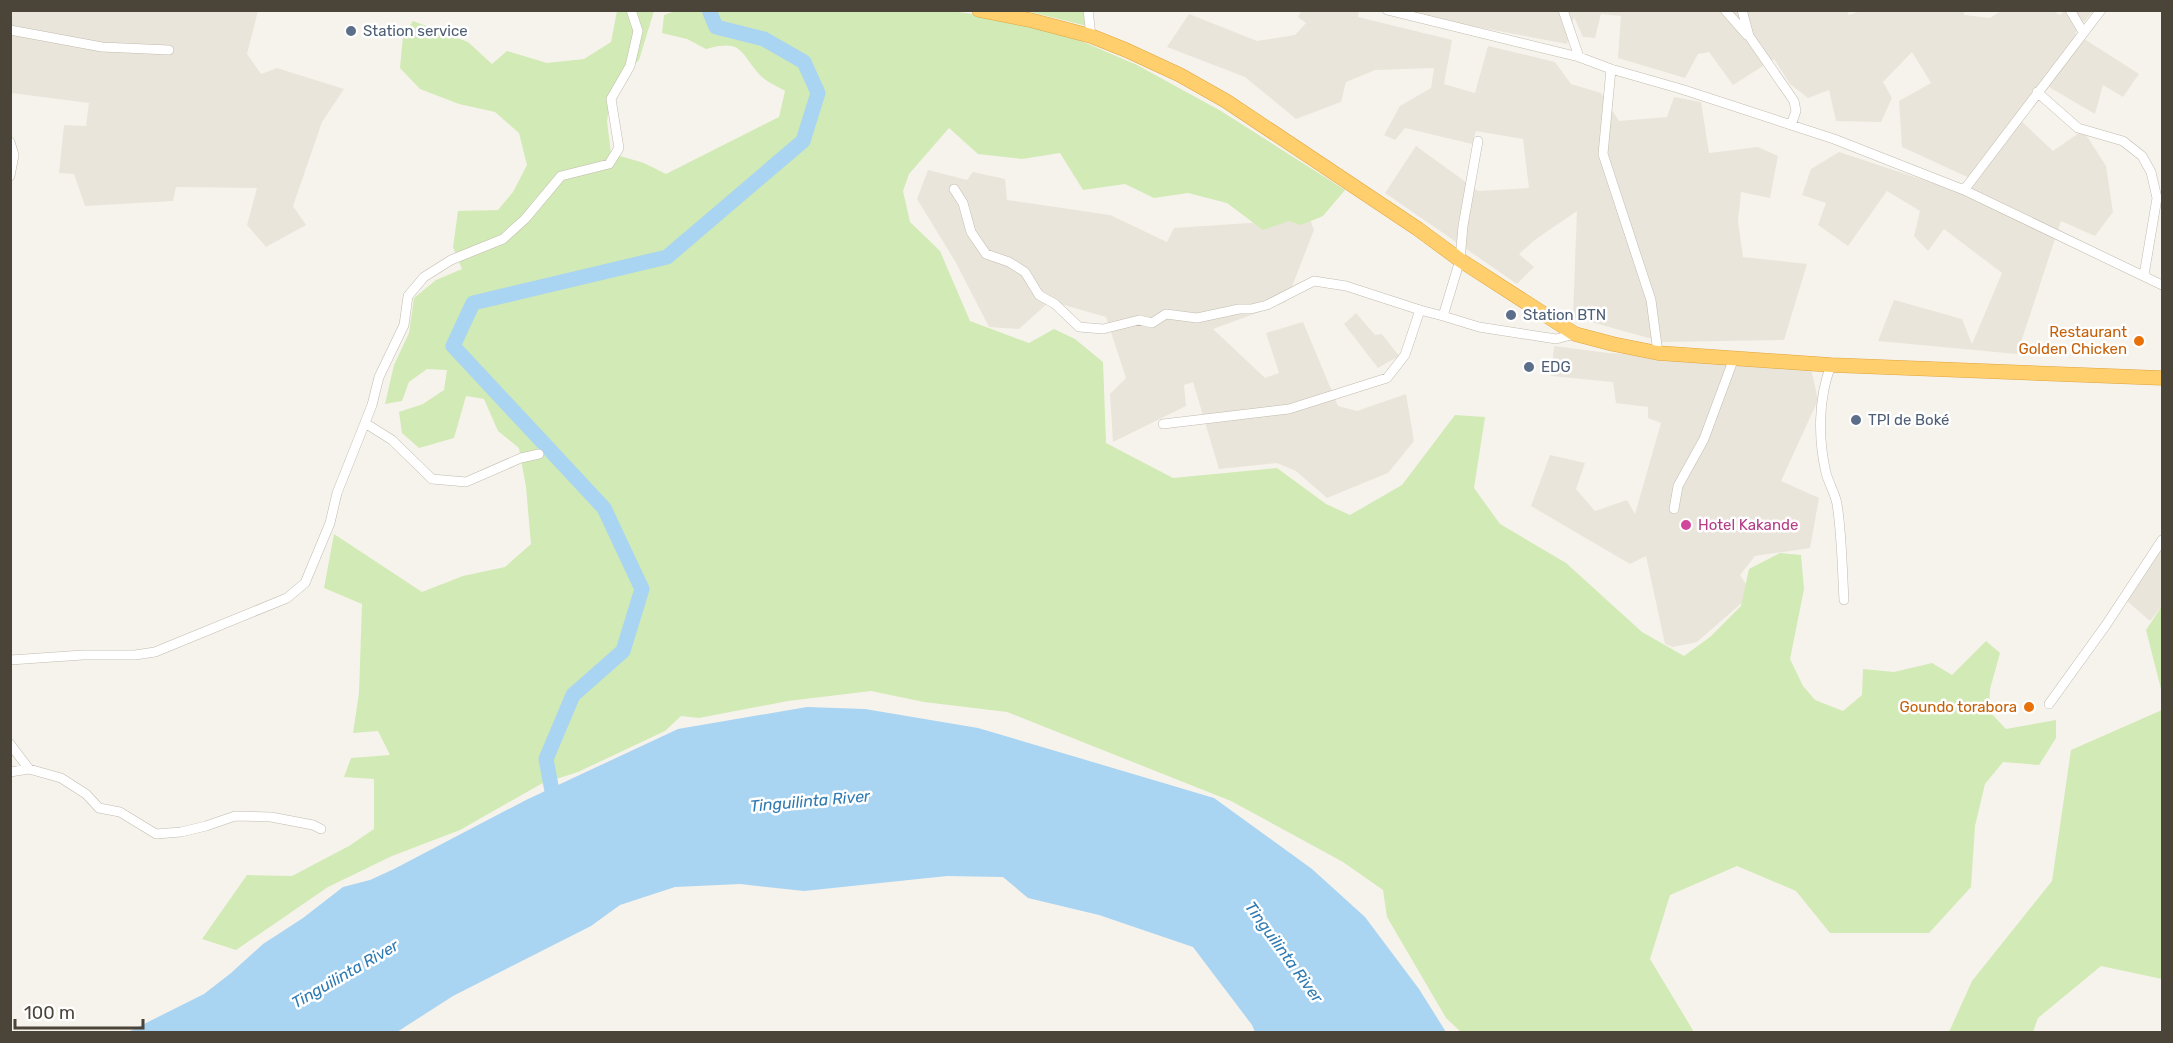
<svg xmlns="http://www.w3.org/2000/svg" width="2173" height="1043" font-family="Rubik,sans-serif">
	<rect width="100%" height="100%" fill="#f6f3ec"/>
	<path fill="#eae5da" d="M11,10l247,1 -11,43 14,20 16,-6 67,21 -22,33 -29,84 13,19 -40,22 -19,-22 10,-37 -81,-1 -3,14 -88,5 -11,-32 -15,-1 5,-48 22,1 3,-23 -78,-10 -1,-53 3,-9 -2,-3z
		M1847,10l2,5 14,-5h101v5l26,3 11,-7h52l7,4 4,-4h29l-18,22 64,41 -16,23 -20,-12 -8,29 -53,-31 -26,33 37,35 30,-21 23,36 7,46 -18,24 -34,-15 -44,133 -139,-13 16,-41 68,19 10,25 30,-71 -58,-44 -16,22 -14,-15 6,-25 -33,-20 -39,55 -30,-21 8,-22 -24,-8 9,-26 28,-17 127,42 10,-13 -74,-34 -3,-46 32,-18 -19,-31 -29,30 9,16 -11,24 -45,-1 -7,-31 -21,8 -18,-14 -16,-25 -41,26 -24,-33 -11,2 -13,24 -67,-20 3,-42 -20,-2 -6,24 -12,-1 -9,-20 -7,27 -173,-33z
		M1301,11h58l-1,6 94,23 -8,44 31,9 13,-47 67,16 16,22 30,9 18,28 48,-4 7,-20 27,5 8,51 49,-6 20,9 -8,42 -29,-6 -3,29 5,36 64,7 -23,76 -121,2 -90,-25 4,-106 -41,28 -17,15 15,13 -17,17 -132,-91 31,-47 62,45 51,-3 -6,-49 -47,-8 -4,13 -67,-16 -10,12 -11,-5 16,-29 31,-18 3,-20 -59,2 -29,12 -5,20 -45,17 -51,-42 -78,-30 22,-33 68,27 38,-6 11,-12 -8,-6z
		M928,170l39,10 6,-8 32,7 2,21 103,15 57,27 7,-14 136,-9 4,11 -28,72 -73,27 52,49 14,-5 -13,-40 37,-11 35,84 19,5 49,-17 8,47 -26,32 -61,25 -31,-27 -19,-8 -58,6 -26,-87 -9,3 2,21 -73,36 -3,-48 16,-16 -20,-61 -56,-16 -31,28 -30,-2 -34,-66 -38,-62z
		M1356,313l19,22 7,-1 17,22 -21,12 -34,-44z
		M1554,346l54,7 202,11 8,36 -37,81 38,17 -9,50 -55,8 -15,19 12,19 -55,48 -24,5 -8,-3 -19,-88 -16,8 -99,-58 19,-51 35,8 -9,26 19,22 32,-11 8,14 26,-91 -13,-5v-11l-32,-4 -3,-21 -62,-6z
		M2162,544v62l-12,15 -24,-21z"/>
	<path fill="#d2eab5" d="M678,10h266l50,7 71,17 72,31 84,46 124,79 -22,26 -22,9 -12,-4 -26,9 -36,-27 -39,-10 -34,5 -29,-14 -42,6 -23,-37 -38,6 -44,-5 -29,-26 -40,46 -6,17 7,31 30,29 30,70 59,22 25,-14 21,10 28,23 3,81 67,35 104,-10 49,36 24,11 52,-30 53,-70 30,2 -11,71 26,36 66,39 76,69 42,24 26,-19 31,-31 8,-37 31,-16 21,2 3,34 -14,70 13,27 12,14 28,11 19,-16 1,-26 31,3 38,-9 20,12 34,-34 14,12 -10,36 -1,22 17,18 50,-9v18l-17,27 -36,-3 -18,22 -10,42 -4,61 -42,46h-99l-34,-42 -59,-25 -67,29 -20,64 44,73h-233l-15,-14 -59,-101 -4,-27 -40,-28 -112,-61 -224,-89 -83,-10 -53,-11 -83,10 -89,17 -18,-2 -16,15 -87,41 -37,12 -81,46 -68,26 -64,31 -92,63 -34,-11 45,-64 45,1 57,-30 25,-17v-50l-30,-2 7,-19 39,-3 -12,-24 -25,2 6,-40 3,-89 -38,-16 10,-54 88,58 41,-16 42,-9 26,-23 -5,-57 -7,-39 -21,-17 -14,-32 -18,-3 -12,42 -35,10 -17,-15 -3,-21 24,-8 21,-14 3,-20 -20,-1 -18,13 -7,19 -17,3 9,-39 15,-32 5,-35 22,-18 26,-11 -9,-22 5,-36 40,-1 15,-18 14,-27 -8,-32 -24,-21 -36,-8 -39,-15 -20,-21 3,-32 10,-15 55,21 24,22 15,-13 40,12 37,-4 27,-17 6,-31h37l-15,49 -27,28 -5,33 4,33 -5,14 14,-12 24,7 22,11 113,-57 6,-26c-8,-5 -19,-9 -25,-16 -21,-23 -17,-36 -54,-26l-19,-10 -25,-6 2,-18z
		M1027,11h61l-1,15z
		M2162,606v87l-16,-63z
		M2162,710v269l-61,-13 -63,52 -5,14h-84l23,-51 80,-100 19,-131z"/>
	<path fill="#a9d4f2" d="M807,707l58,2 113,19 236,70 98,71 53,48 54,72 27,43h-191l-3,-7 -59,-78 -94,-32 -71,-17 -25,-21 -56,-1 -143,15 -64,-7 -65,3 -55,18 -29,21 -138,70 -56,36h-269l76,-38 27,-21 32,-29 40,-26 40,-31 27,-7 24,-11 132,-69 152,-71z"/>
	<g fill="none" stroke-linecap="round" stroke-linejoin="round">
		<path stroke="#a9d4f2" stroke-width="15" d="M555,807l-9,-48 27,-64 50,-44 19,-62 -38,-81 -151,-162 20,-43 194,-46 136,-116 15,-48 -14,-31 -40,-23 -48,-12 -7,-17"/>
		<g stroke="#c2bbae" stroke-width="10">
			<path id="minor" d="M1088,10l3,26
				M1387,10l192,47 32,12 70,20 153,50 130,51 198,95
				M1563,10l16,47
				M1725,10l22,25
				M1742,10l7,26 45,65 2,10 -5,14
				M2070,10l13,22
				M10,30l92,17 67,3
				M1611,69l-8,85 48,146 7,53
				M2037,92l41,36 45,13 19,15 9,16 6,26 -13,77
				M1478,141l-15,85 -3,34 -17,56 36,11 77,12 19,-5
				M10,142l4,13 -4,21
				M954,189l9,14 8,29 15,22 23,8 16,10 14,23 16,9 24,23 24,2 36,-9 13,3 14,-9 31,4 42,-9h12l16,-4 47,-24 32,5 74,24
				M1964,190l137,-180
				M1831,365c-13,34 -13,73 -5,108 3,11 9,20 11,31 5,31 5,64 7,96
				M365,423l27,17 40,39 34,3 55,-24 18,-4
				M1163,424l126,-15 98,-31 18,-23 15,-45 23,6
				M1674,509l4,-23 26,-47 30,-81
				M10,660l73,-5h52l20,-3 132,-54 18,-15 25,-60 7,-30 35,-88 7,-28 25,-52 4,-29 16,-19 27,-17 52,-21 22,-20 36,-43 48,-12 10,-16 -8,-49 19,-33 8,-35 -7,-21
				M2049,704l57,-79 56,-85
				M10,744l19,25
				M10,772l19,-3 32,9 25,16 13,14 21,4 36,22 25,-2 25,-6 29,-10 36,1 42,8 8,4"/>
		</g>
		<g stroke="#e0a43c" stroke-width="15">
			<path id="highway" d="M979,10l51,10 61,16 35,14 54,25 46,26 192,128 42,31 115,74 38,10 45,9 173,12 331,13"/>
		</g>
		<use href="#minor" stroke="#fff" stroke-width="9"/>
		<use href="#highway" stroke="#ffcf6e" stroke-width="14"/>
	</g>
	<g fill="#5c6f8a" stroke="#fff" stroke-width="2">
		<circle cx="351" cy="31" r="6"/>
		<circle cx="1511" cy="315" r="6"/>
		<circle cx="1529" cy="367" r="6"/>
		<circle cx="1856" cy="420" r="6"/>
	</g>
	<g fill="#e8710a" stroke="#fff" stroke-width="2">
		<circle cx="2139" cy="341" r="6"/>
		<circle cx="2029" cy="707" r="6"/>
	</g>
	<circle fill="#d1479c" stroke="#fff" stroke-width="2" cx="1686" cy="525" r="6"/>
	<g text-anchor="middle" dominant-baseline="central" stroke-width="5" stroke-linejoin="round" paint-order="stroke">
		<g font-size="15" fill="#4e5e75" stroke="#fff" text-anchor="start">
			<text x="363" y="31">Station service</text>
			<text x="1523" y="315">Station BTN</text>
			<text x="1541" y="367">EDG</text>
			<text x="1868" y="420">TPI de Boké</text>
		</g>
		<g font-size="15" fill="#c56008" stroke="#fff" text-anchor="end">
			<text x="2127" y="332">Restaurant<tspan x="2127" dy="17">Golden Chicken</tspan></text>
			<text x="2017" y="707">Goundo torabora</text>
		</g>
		<g font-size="15" fill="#b23c85" stroke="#fff" text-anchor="start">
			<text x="1698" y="525">Hotel Kakande</text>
		</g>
		<g font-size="16" font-style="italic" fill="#2e7ab2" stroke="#fff">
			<text transform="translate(810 801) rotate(-5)">Tinguilinta River</text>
			<text transform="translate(1284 952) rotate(54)">Tinguilinta River</text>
			<text transform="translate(345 974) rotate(-30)">Tinguilinta River</text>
		</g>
	</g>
	<rect width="2173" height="1043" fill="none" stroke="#4b4439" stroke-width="24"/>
	<path d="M15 1019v9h128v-9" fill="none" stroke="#4b4439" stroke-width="3"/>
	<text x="24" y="1019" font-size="18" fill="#4b4439" stroke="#ffffff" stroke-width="4.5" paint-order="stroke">100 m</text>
</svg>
